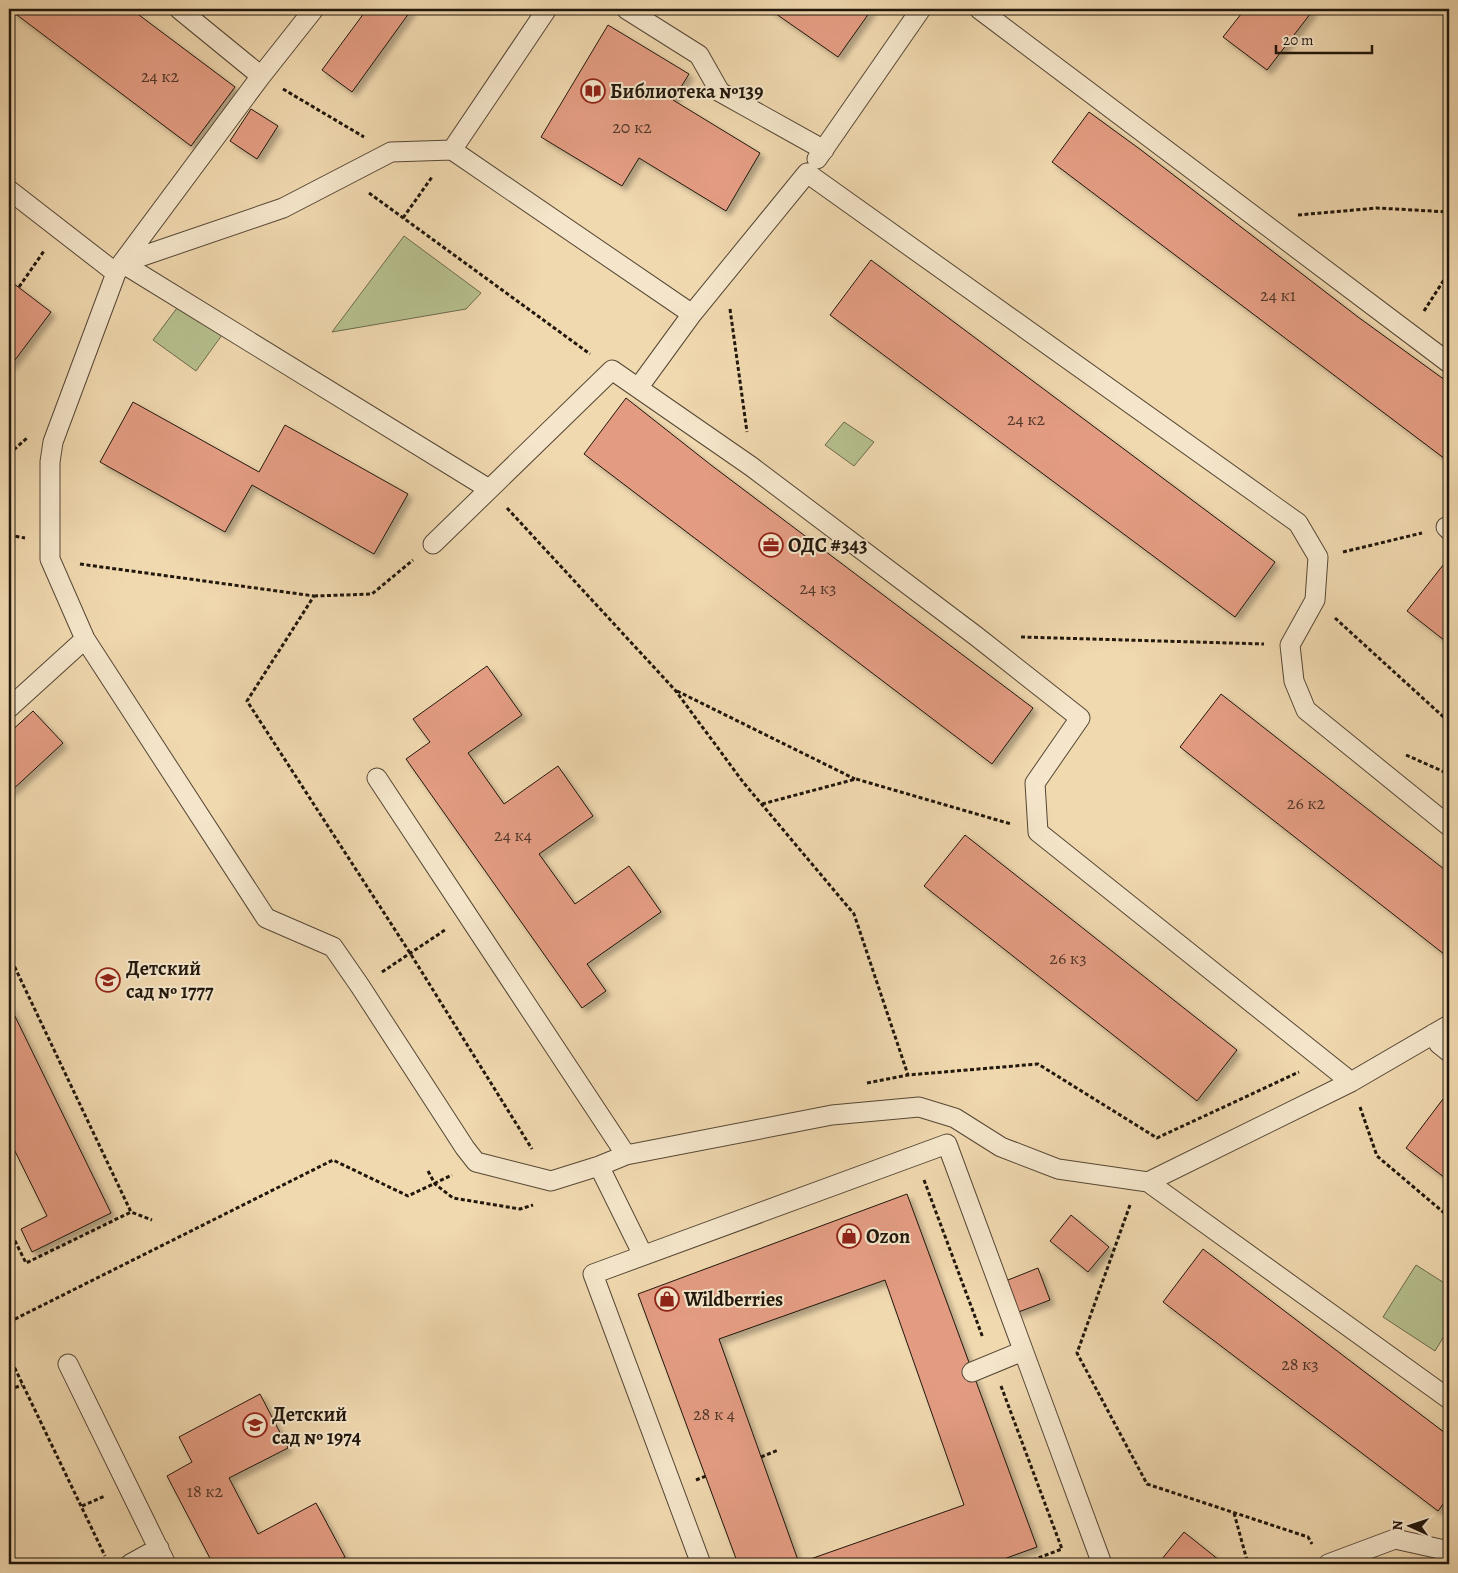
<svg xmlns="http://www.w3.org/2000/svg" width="1458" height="1573" font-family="Alegreya,serif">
	<defs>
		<filter id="shadow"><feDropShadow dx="4.5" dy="4.5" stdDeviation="2.5" flood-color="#0004"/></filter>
	</defs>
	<rect width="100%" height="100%" fill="#f0d8af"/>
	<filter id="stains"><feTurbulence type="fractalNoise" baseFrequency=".004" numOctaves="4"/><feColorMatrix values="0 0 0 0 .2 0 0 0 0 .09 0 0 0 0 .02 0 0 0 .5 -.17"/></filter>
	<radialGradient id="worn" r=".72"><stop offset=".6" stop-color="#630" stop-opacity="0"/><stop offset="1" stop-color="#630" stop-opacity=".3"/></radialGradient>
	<path fill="#b6bf8e" stroke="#6c6b4d" d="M404,236l77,57 -15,16 -134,23z
		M180,304l42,31 -26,36 -43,-31z
		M844,422l30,20 -20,24 -29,-21z
		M1416,1265l33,21v42l-14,23 -52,-34z"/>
	<path fill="#e39c82" stroke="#21170c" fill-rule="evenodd" filter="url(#shadow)" d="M9,9h122l104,78 -44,59z
		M367,9h45l-60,83 -30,-22z
		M769,9h103l-34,48z
		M1245,9h69l-47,61 -44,-33z
		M608,25l81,49 -16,26 87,53 -34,58 -87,-53 -17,28 -81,-49z
		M251,109l27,17 -21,33 -27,-18z
		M1089,112l52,38 217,167 91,66v79l-397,-300z
		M871,260l404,302 -40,55 -405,-302z
		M9,280l42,32 -42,56z
		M626,398l85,67 322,243 -41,56 -408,-310z
		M133,402l126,70 26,-47 123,69 -34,60 -122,-69 -27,47 -125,-70z
		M1447,560l2,1v83l-42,-33z
		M487,666l35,49 -54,38 36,51 54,-38 35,50 -54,38 36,50 54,-38 32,46 -74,52 19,27 -24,17 -176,-249 24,-17 -17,-23z
		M1221,694l228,179v85l-269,-211z
		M33,711l30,32 -54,50v-60z
		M965,835l272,215 -40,51 -273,-215z
		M9,1004l102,209 -79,39 -11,-23 26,-13 -38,-77z
		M1443,1099l6,5v77l-43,-33z
		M907,1194l130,353 -47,17h-252l-100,-270zM885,1280l79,225 -165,58 -80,-224z
		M1071,1215l38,32 -21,25 -38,-31z
		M1203,1249l246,187v60l-11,15 -275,-209z
		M1038,1268l12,32 -34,13 -13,-31z
		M260,1394l28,54 -59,30 29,56 58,-31 29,54 -13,7h-119l-46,-88 25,-14 -13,-25z
		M1184,1532l40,32h-58l-5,-4z"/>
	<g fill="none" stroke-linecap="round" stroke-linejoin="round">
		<g stroke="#554735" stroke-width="21">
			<path id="lane" d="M179,9l82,67
				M547,9l-95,141 240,164
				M626,9l73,46 21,37 104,58
				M979,9l470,354
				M817,159l104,-150
				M9,190l107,83
				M122,263l367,226
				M122,263l161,-55 108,-56 61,-2
				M638,388l54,-74 115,-141 491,350 20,34 -3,43 -25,45 4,36 12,29 143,116
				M1446,527l3,3
				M433,544l179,-174 140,97 224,169 104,82 -45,65 3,49 313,250
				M85,639l181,279 67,29 27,39 105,162 11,14 75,19 48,-15 27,-11 206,-40 87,-8 36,11 46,29 57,22 90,13 203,-100 98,-57
				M9,708l76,-69 -35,-80v-97l3,-20 63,-169 6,-10 139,-187 53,-67
				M377,778l249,377
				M1433,1034l6,10 10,8
				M599,1166l44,89
				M1148,1182l301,217
				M68,1364l98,200
				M972,1372l51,-21
				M130,1564l29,-16
				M701,1564l-108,-290 354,-130 155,420
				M1328,1564l67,-25 54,12"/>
		</g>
		<path stroke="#21170c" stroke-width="3" stroke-dasharray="4 2.5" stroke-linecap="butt" d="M283,89l81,48
			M369,193l221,161
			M1298,215l79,-7 72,4
			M403,218l29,-41
			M19,287l25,-36
			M730,309l17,123
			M1424,311l25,-39
			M9,454l18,-16
			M507,508l168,182 68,92 111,132 54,161
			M9,535l16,3
			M1343,552l79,-19
			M80,564l234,32 -67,105 163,252 122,196
			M314,596l58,-2 41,-34
			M1335,618l114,104
			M1021,637l243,7
			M677,691l178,88
			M1406,755l43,19
			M762,804l94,-25 155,45
			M9,955l122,257 21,8
			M382,972l63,-42
			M867,1083l41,-8 130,-11 119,74 142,-66
			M1360,1107l17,49 72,61
			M428,1171l7,13 18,14 67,11 13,-4
			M924,1180l59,158
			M1130,1205l-53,148 70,131 161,53 4,7
			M9,1229l17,34 105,-51
			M9,1322l324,-162 75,36 44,-21
			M9,1356l96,200
			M1001,1386l61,163 -40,15
			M9,1390l13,-5
			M761,1457l17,-7
			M696,1480l10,-4
			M82,1506l23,-10
			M1234,1513l14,51"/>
		<use href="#lane" stroke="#f5e6cb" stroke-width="19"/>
	</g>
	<defs>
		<g id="library-ring" transform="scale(1.25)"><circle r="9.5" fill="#f5e6cb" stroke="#8f2418" stroke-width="1.5"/><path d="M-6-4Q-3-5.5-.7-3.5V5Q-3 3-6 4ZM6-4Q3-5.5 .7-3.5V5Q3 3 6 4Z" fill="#8f2418"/></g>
		<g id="office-ring" transform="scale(1.25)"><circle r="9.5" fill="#f5e6cb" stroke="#8f2418" stroke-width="1.5"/><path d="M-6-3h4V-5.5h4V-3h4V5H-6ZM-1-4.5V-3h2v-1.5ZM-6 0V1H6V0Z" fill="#8f2418"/></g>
		<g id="school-ring" transform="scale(1.25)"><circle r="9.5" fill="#f5e6cb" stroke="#8f2418" stroke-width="1.5"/><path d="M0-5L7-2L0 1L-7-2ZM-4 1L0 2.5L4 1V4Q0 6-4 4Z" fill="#8f2418"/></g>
		<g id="shop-ring" transform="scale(1.25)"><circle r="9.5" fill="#f5e6cb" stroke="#8f2418" stroke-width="1.5"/><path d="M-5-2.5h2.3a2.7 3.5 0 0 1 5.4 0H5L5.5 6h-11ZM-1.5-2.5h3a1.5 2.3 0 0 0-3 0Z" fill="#8f2418"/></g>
	</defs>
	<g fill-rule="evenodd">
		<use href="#library-ring" x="593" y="91"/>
		<use href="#office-ring" x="771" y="545"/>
		<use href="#school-ring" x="108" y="980"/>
		<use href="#shop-ring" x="849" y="1236"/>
		<use href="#shop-ring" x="667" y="1299"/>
		<use href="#school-ring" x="255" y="1425"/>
	</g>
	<g text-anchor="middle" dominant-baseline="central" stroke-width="4" stroke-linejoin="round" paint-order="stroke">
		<g font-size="18" fill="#52382a">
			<text x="160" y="76">24 к2</text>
			<text x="632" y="127">20 к2</text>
			<text x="1278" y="295">24 к1</text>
			<text x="1026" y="419">24 к2</text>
			<text x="818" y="588">24 к3</text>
			<text x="1306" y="803">26 к2</text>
			<text x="513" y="835">24 к4</text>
			<text x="1068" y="958">26 к3</text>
			<text x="1300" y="1364">28 к3</text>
			<text x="714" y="1414">28 к 4</text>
			<text x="205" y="1491">18 к2</text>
		</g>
		<g font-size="20" font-weight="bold" fill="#21170c" stroke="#f5e6cb" text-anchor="start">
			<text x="610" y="91">Библиотека №139</text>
			<text x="788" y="545">ОДС #343</text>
			<text x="126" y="968">Детский<tspan x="126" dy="23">сад № 1777</tspan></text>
			<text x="866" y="1236">Ozon</text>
			<text x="684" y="1299">Wildberries</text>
			<text x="272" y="1414">Детский<tspan x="272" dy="23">сад № 1974</tspan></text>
		</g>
	</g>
	<rect width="1458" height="1573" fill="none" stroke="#f0d8af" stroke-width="30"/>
	<rect x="10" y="10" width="1438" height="1553" fill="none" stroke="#21170c" stroke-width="2.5"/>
	<rect x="15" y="15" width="1428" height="1543" fill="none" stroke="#21170c"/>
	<g transform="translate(1410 1526) rotate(273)" stroke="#f5e6cb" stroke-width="4" paint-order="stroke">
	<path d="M0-4L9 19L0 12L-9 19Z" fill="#21170c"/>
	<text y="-8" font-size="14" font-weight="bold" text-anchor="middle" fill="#21170c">N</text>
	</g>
	<path d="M1276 45v8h96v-8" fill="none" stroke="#21170c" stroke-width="2.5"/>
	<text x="1283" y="45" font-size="15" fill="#21170c" stroke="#f5e6cb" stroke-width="4" paint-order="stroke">20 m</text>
	<rect width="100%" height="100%" filter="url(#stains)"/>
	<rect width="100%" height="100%" fill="url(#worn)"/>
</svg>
